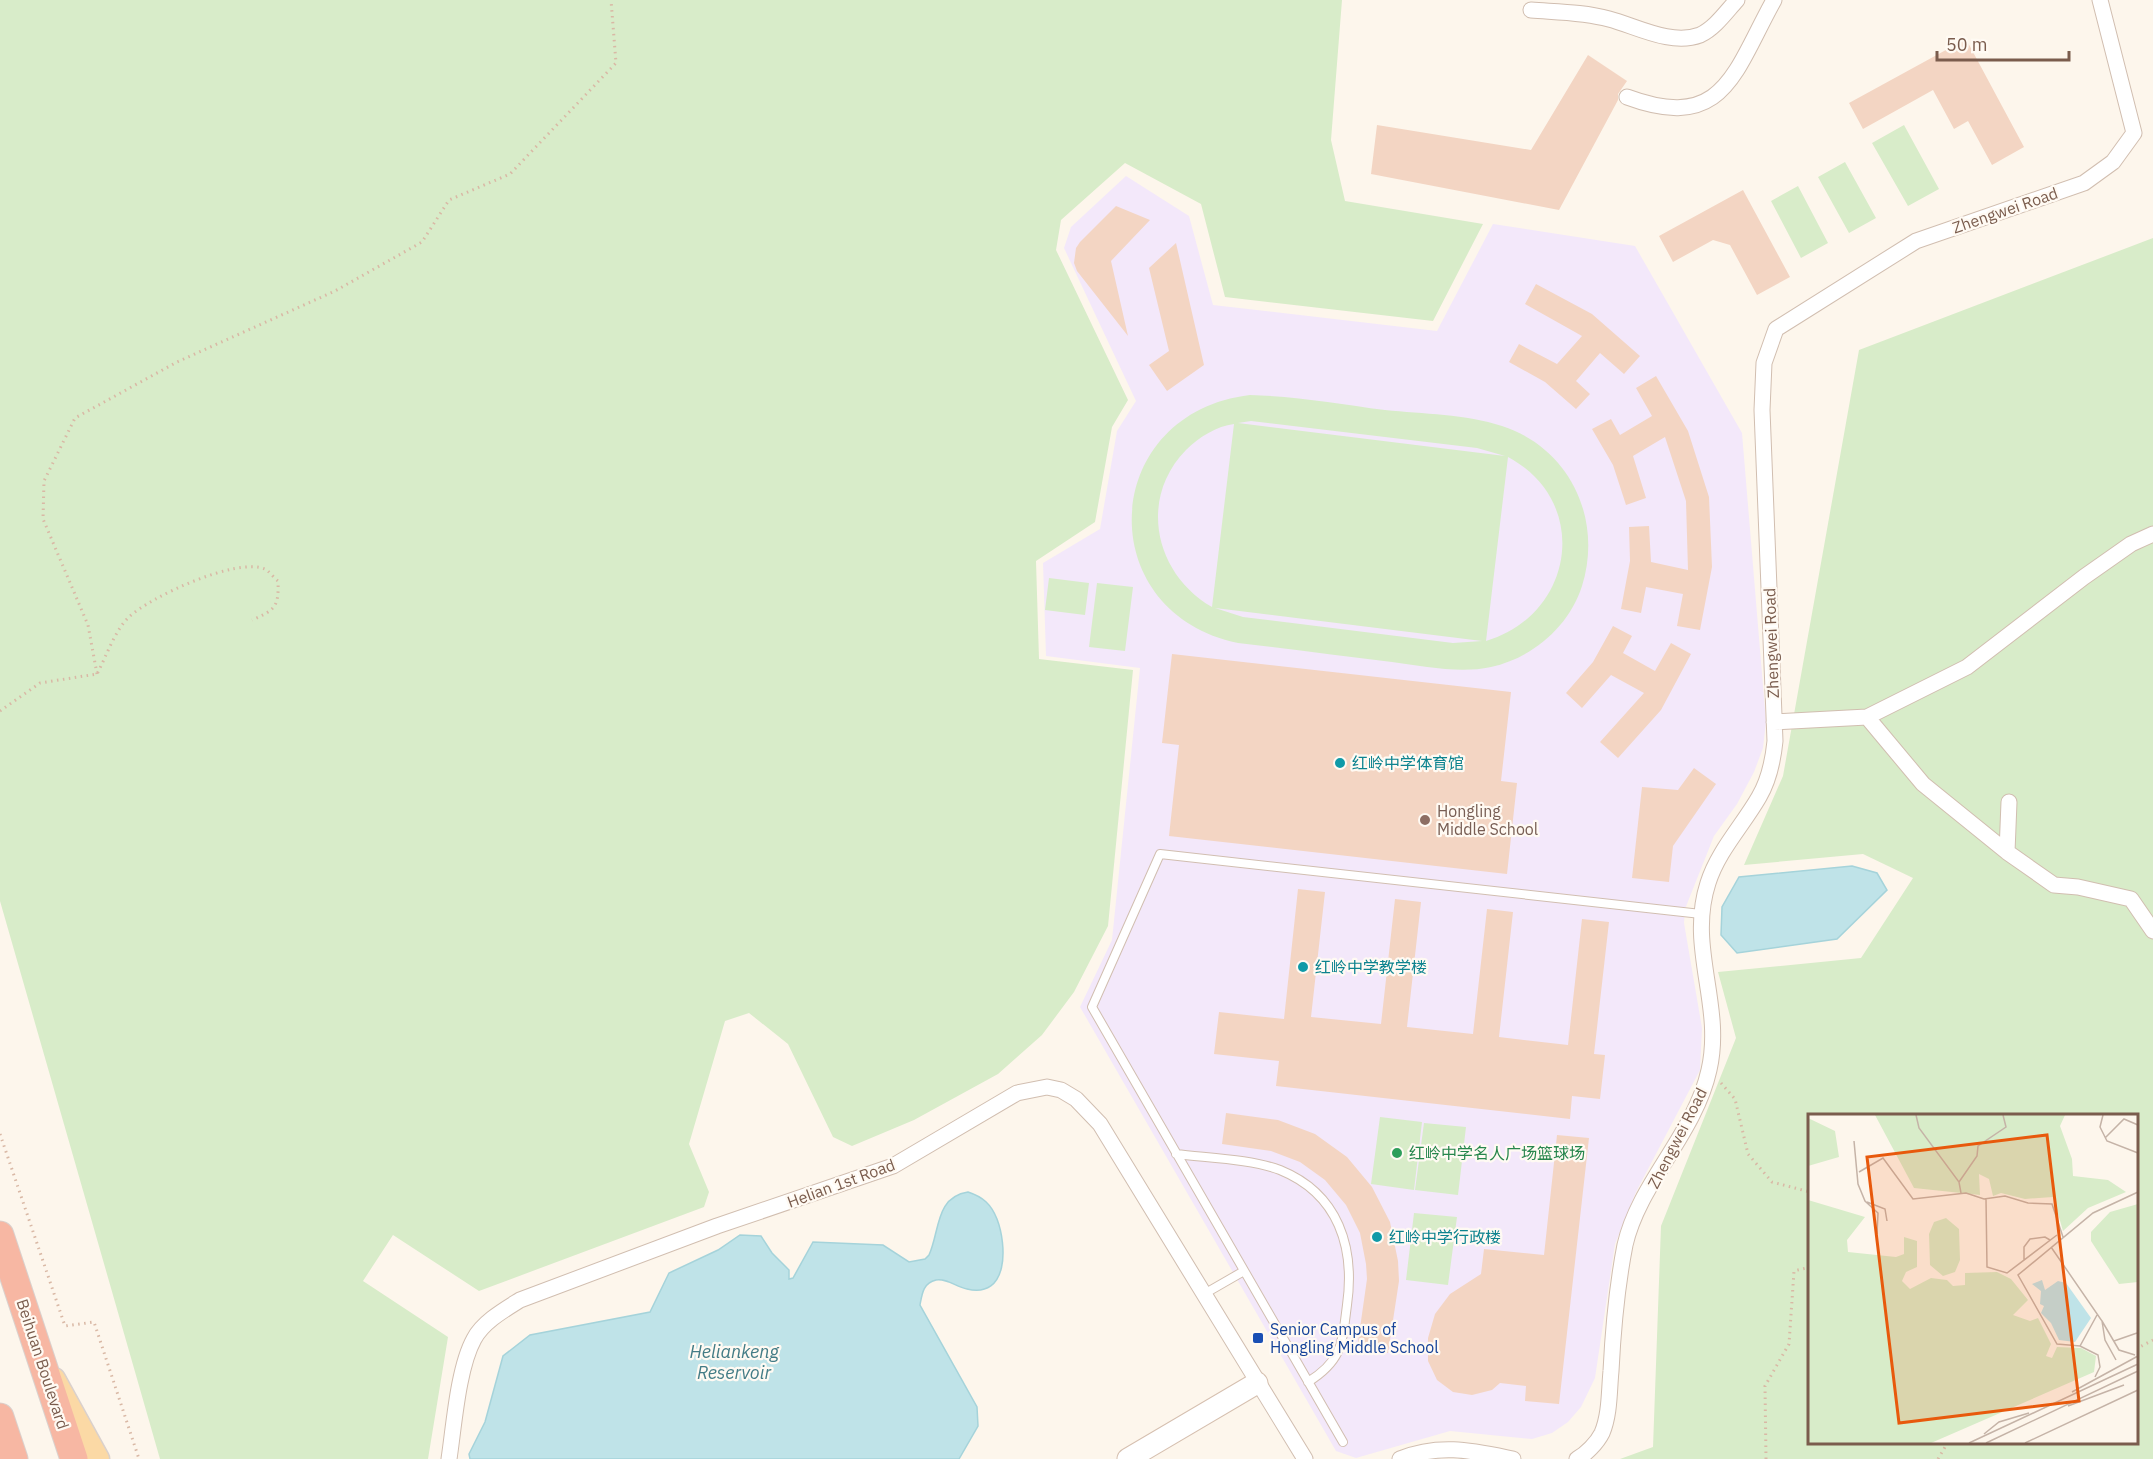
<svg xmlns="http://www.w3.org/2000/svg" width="2153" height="1459" font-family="'IBM Plex Sans','Noto Sans SC',sans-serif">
	<rect width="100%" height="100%" fill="#fdf6ec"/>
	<path fill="#f3e8fa" d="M1126,176l63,40 24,89 224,26 56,-107 142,22 107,187 24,289 -3,26 -9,24 -17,32 -23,32 -29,73 -1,14 18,105 -2,42 -64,122 -21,52 -20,134 -14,29 -13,15 -16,11 -20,6 -82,-8 -94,27 -20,-7 -256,-444 32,-67 28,-272 -94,-12 -3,-93 57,-34 17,-98 19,-30 -72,-153 7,-21z"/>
	<path fill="#d8ecc9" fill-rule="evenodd" d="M0,0h1342l-11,140 14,61 138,23 -50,97 -208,-24 -24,-93 -76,-41 -64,57 -5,30 72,150 -16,27 -17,95 -59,39 3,98 94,11 -25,256 -34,66 -32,43 -44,39 -84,46 -62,26 -19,-9 -45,-93 -39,-31 -24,8 -36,123 20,48 -5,15 -225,84 -86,-56 -30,46 85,56 -20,122h-268l-160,-558z
		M1904,125l35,64 -31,17 -36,-63z
		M1845,162l31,56 -27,15 -31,-56z
		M1798,186l30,57 -27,15 -30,-57z
		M2153,238v1221h-533l33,-12 8,-221 75,-188 -18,-66 143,-14 52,-80 -50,-24 -119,11 39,-89 76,-426zM1810,1116h326v326h-326z
		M1250,395c45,1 90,9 135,15 38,4 81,4 117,16 68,22 101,93 80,160 -13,41 -50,72 -91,81 -32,7 -67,-1 -99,-5 -51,-6 -103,-13 -154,-19 -148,-31 -139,-230 12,-248zM1251,421l226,27 28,8 -267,-33zM1234,424l-22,183c-57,-33 -74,-108 -26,-157 13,-13 31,-24 48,-26zM1508,457c84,45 66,158 -22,184zM1215,608l267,33 -29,2 -210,-26z
		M1049,578l40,5 -4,32 -40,-5z
		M1097,583l36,4 -8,64 -36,-4z
		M1380,1117l42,5 -8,68 -43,-6z
		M1424,1123l42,4 -8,68 -43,-5z
		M1414,1213l43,4 -9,68 -42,-5z"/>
	<path fill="#bfe3e8" stroke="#a5d3da" stroke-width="1.5" d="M1852,866l25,7 10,17 -50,49 -100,14 -16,-18 1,-28 17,-30z
		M968,1192c15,5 23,12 29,27 10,26 12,80 -30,70 -11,-2 -20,-11 -31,-9 -13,3 -14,14 -16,25l57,102 1,19 -19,33h-489l-1,-5 16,-32 18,-66 27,-21 120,-23 19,-39 49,-23 22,-15 21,1 11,17 17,17v9l4,-1 20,-36 70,3 26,17 16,-3 4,-4c11,-24 6,-58 39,-63z"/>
	<path fill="#f3d5c3" d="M1966,39l58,108 -32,18 -24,-44 -14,8 -21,-39 -70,39 -14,-26z
		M1588,55l39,26 -9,13v6l-59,110 -188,-36 6,-49 154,25z
		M1743,190l47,87 -33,18 -27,-50 -17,-5 -40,22 -14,-26z
		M1116,206l34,14 -39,41 17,75 -51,-65 -3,-8 2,-15 4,-6z
		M1176,243l28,122 -37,26 -18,-26 20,-14 -20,-83z
		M1536,284l56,30 48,42 -16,18 -24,-21 -24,28 14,13 -14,15 -31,-27 -36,-20 10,-18 38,20 25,-28 -57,-32z
		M1656,376l32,55 21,66 3,70 -12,63 -23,-4 6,-32 -37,-7 -5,26 -20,-4 9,-48 -1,-34 20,-1 2,36 37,8 -2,-69 -21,-64 -32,19 13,42 -20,7 -13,-40 -21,-36 19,-10 9,16 32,-19 -16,-28z
		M1613,626l19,10 -9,17 32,18 16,-28 20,11 -30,56 -43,48 -18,-16 44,-49 -33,-18 -29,33 -16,-15 27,-31z
		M1172,654l339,38 -10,89 16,2 -10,91 -338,-38 10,-91 -17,-2z
		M1694,768l22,16 -43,62 -4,36 -37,-4 10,-91 36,3z
		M1298,889l27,3 -14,125 70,7 14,-125 26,3 -14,125 66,7 14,-125 26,3 -14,125 69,8 14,-126 27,3 -15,132 11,1 -5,44 -28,-3 -2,23 -294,-33 3,-25 -65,-7 5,-42 65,7z
		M1226,1113l52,7 37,14 32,23 25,30 18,35 8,39 1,20 -11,72 -31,-4 10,-70 -1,-15 -6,-31 -14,-28 -21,-25 -25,-18 -29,-11 -49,-7z
		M1557,1135l32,3 -30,266 -34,-3 1,-15 -26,-3 -8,7 -20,5 -19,-3 -16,-12 -9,-19v-23l7,-24 15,-20 31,-20 3,-25 60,6z"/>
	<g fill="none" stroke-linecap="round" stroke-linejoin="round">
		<g stroke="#d1beb0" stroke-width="10">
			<path id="lane" d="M1176,1154c32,4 75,5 104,16 59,24 75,78 67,135 -5,38 -4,55 -39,77
				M1204,1294l40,-23
				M1343,1442l-251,-435 68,-153 541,60"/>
		</g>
		<g stroke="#d1beb0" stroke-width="17">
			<path id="street" d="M1531,10c26,2 53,2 78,9 27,7 62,27 91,16 15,-7 26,-23 37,-35
				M1627,97c97,36 107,-25 147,-97
				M1867,717l56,67 84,68 47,33 24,2 53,12 22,32
				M1774,722l93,-5 100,-50 117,-90 47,-33 22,-10
				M2007,852l2,-50
				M449,1459c5,-33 9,-91 25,-120 9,-17 30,-29 46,-39l197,-74 176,-60 124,-73 30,-6 14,3 15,9 24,25 205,335
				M1400,1459c40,-16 73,-8 113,0
				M1577,1459c9,-5 20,-16 25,-26 8,-19 7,-42 9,-62 2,-41 6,-85 14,-126 14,-62 70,-111 84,-175 15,-65 -22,-122 -1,-187 10,-32 35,-58 51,-86 10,-17 14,-36 16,-56l-13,-331 2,-47 12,-34 140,-88 168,-58 29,-21 21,-29 -34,-133"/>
		</g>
		<g stroke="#d6c0b0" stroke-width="23">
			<path id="secondary" d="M1128,1459l129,-76"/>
		</g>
		<g stroke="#dad1cd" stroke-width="25">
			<path id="primary" d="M54,1379l44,80"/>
		</g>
		<g stroke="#dad1cd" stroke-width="29">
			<path id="highway" d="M0,1235l74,224
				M0,1417l14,42"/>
		</g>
		<path stroke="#d9b8a5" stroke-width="3" stroke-dasharray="1.5 4.5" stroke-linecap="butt" d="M97,674l-9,-49 -45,-106 1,-38 31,-63 102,-56 158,-71 87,-49 27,-42 61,-26 106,-111 -5,-63
			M0,711l40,-28 57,-9c9,-17 18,-44 32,-57 21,-20 107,-60 136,-48 4,2 9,9 13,12 1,26 -3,29 -26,39
			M1721,1083l14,16 13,55 24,28 38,10
			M0,1134l65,192 29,-4 45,137
			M2136,1349l17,-9
			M1766,1459l-1,-73 24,-42 5,-73 16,-4
			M1938,1459l10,-17"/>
		<use href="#lane" stroke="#fff" stroke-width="8"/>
		<use href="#street" stroke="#fff" stroke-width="15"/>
		<use href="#secondary" stroke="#fff" stroke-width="21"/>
		<use href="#primary" stroke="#fbd9a5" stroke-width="22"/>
		<use href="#highway" stroke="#f7b7a3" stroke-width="27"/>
	</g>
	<g fill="#0f9aa8" stroke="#fffaf3" stroke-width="2">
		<circle cx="1340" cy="763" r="6"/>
		<circle cx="1303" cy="967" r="6"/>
		<circle cx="1377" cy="1237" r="6"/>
	</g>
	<circle fill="#8d6e63" stroke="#fffaf3" stroke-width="2" cx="1425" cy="820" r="6"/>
	<circle fill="#2e9e5b" stroke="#fffaf3" stroke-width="2" cx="1397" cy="1153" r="6"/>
	<rect fill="#1a4fb4" stroke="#fffaf3" stroke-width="2" x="1252" y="1332" width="12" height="12" rx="3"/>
	<g text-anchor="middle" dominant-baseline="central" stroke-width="4.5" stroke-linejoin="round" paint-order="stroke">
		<g font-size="16" fill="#7a5c4d" stroke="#fffaf3">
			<text transform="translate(2005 210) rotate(-19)">Zhengwei Road</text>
			<text transform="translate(1771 643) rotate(-92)">Zhengwei Road</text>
			<text transform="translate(1677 1138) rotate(-63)">Zhengwei Road</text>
			<text transform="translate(841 1183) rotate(-20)">Helian 1st Road</text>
			<text transform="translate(43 1364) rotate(72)">Beihuan Boulevard</text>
		</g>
		<g font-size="16" fill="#0d838f" stroke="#fffaf3" text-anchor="start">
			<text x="1352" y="763">红岭中学体育馆</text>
			<text x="1315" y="967">红岭中学教学楼</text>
			<text x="1389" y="1237">红岭中学行政楼</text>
		</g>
		<g font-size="16" fill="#785e54" stroke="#fffaf3" text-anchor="start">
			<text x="1437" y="811">Hongling<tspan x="1437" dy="18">Middle School</tspan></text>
		</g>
		<g font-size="16" fill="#27864d" stroke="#fffaf3" text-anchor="start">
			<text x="1409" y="1153">红岭中学名人广场篮球场</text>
		</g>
		<g font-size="16" fill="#164399" stroke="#fffaf3" text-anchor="start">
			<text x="1270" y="1329">Senior Campus of<tspan x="1270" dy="18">Hongling Middle School</tspan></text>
		</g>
		<g font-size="18" font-style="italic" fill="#437c86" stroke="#fffaf3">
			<text x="734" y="1351">Heliankeng<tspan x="734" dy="21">Reservoir</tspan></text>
		</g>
	</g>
	<g transform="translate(1808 1114)">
		<rect width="330" height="330" fill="#fdf6ec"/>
		<path d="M67,1h190l-5,11 12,33 1,17 35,4 18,12 -38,16 -25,23 -10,-34 -28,2 -24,-6 -8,3 -4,-17 -10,-5 1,21 -66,-7zM0,4l27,13 4,26 -31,9zM0,86l57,17 -18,23 1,12 48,5 8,-3v-17l13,4v26l-11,5 -4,9 8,8 21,-11 16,2 6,6 12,-1v-12l32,-1 14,7 17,21 -15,15 17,6 8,-3 13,26 -5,12 6,2 5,-11 24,1 15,8 -2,16 -163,71h-123zM330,90v78l-19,2 -28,-43v-9l19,-20zM138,104l13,11 1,31 -5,12 -12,4 -13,-11 -1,-31 5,-12z" fill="#d8ecc9"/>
		<path d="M234,166l3,10 13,-9 8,2 25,35 -16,24 -16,-2 -8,-17 -10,-10 3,-7 -4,-2 1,-13 -9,-7z" fill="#bfe3e8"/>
		<path fill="none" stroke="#c5b3a7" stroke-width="1.5" d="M108,1l3,13 40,54 2,11M295,1l-3,12 7,14 31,12M297,24l19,-19 14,6M46,27l4,43 7,17 13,12 -1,21M51,58l24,-14 30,41 53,-6 18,6 21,-3 23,7 24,1 11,33M151,68l18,-26 1,-10 28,-19 -3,-12M178,85l1,68 20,6 50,-38M59,88l18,7 2,12M243,133l51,74 3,19 11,20M216,146v-13l6,-8 15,-2 5,3M289,201l-17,31 -23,-2 -39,-69 75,-62 45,-21M294,207l17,29 16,5M306,227l23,-8M272,232l18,9 2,12 -5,10M264,278l66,-36M260,292l56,-21M176,320l15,-12 30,-9M161,329l169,-79M178,329l152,-72M217,329l113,-53"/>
		<path fill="#e8590c" fill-opacity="0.15" stroke="#e8590c" stroke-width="3" d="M239,21l32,266 -180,22 -32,-266z"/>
		<rect width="330" height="330" fill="none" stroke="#7a5c4d" stroke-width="3"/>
	</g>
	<path d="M1937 51v9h132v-9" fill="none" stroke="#7a5c4d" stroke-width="3"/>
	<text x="1946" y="51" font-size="18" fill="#7a5c4d" stroke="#fffaf3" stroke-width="4.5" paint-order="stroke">50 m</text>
</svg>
